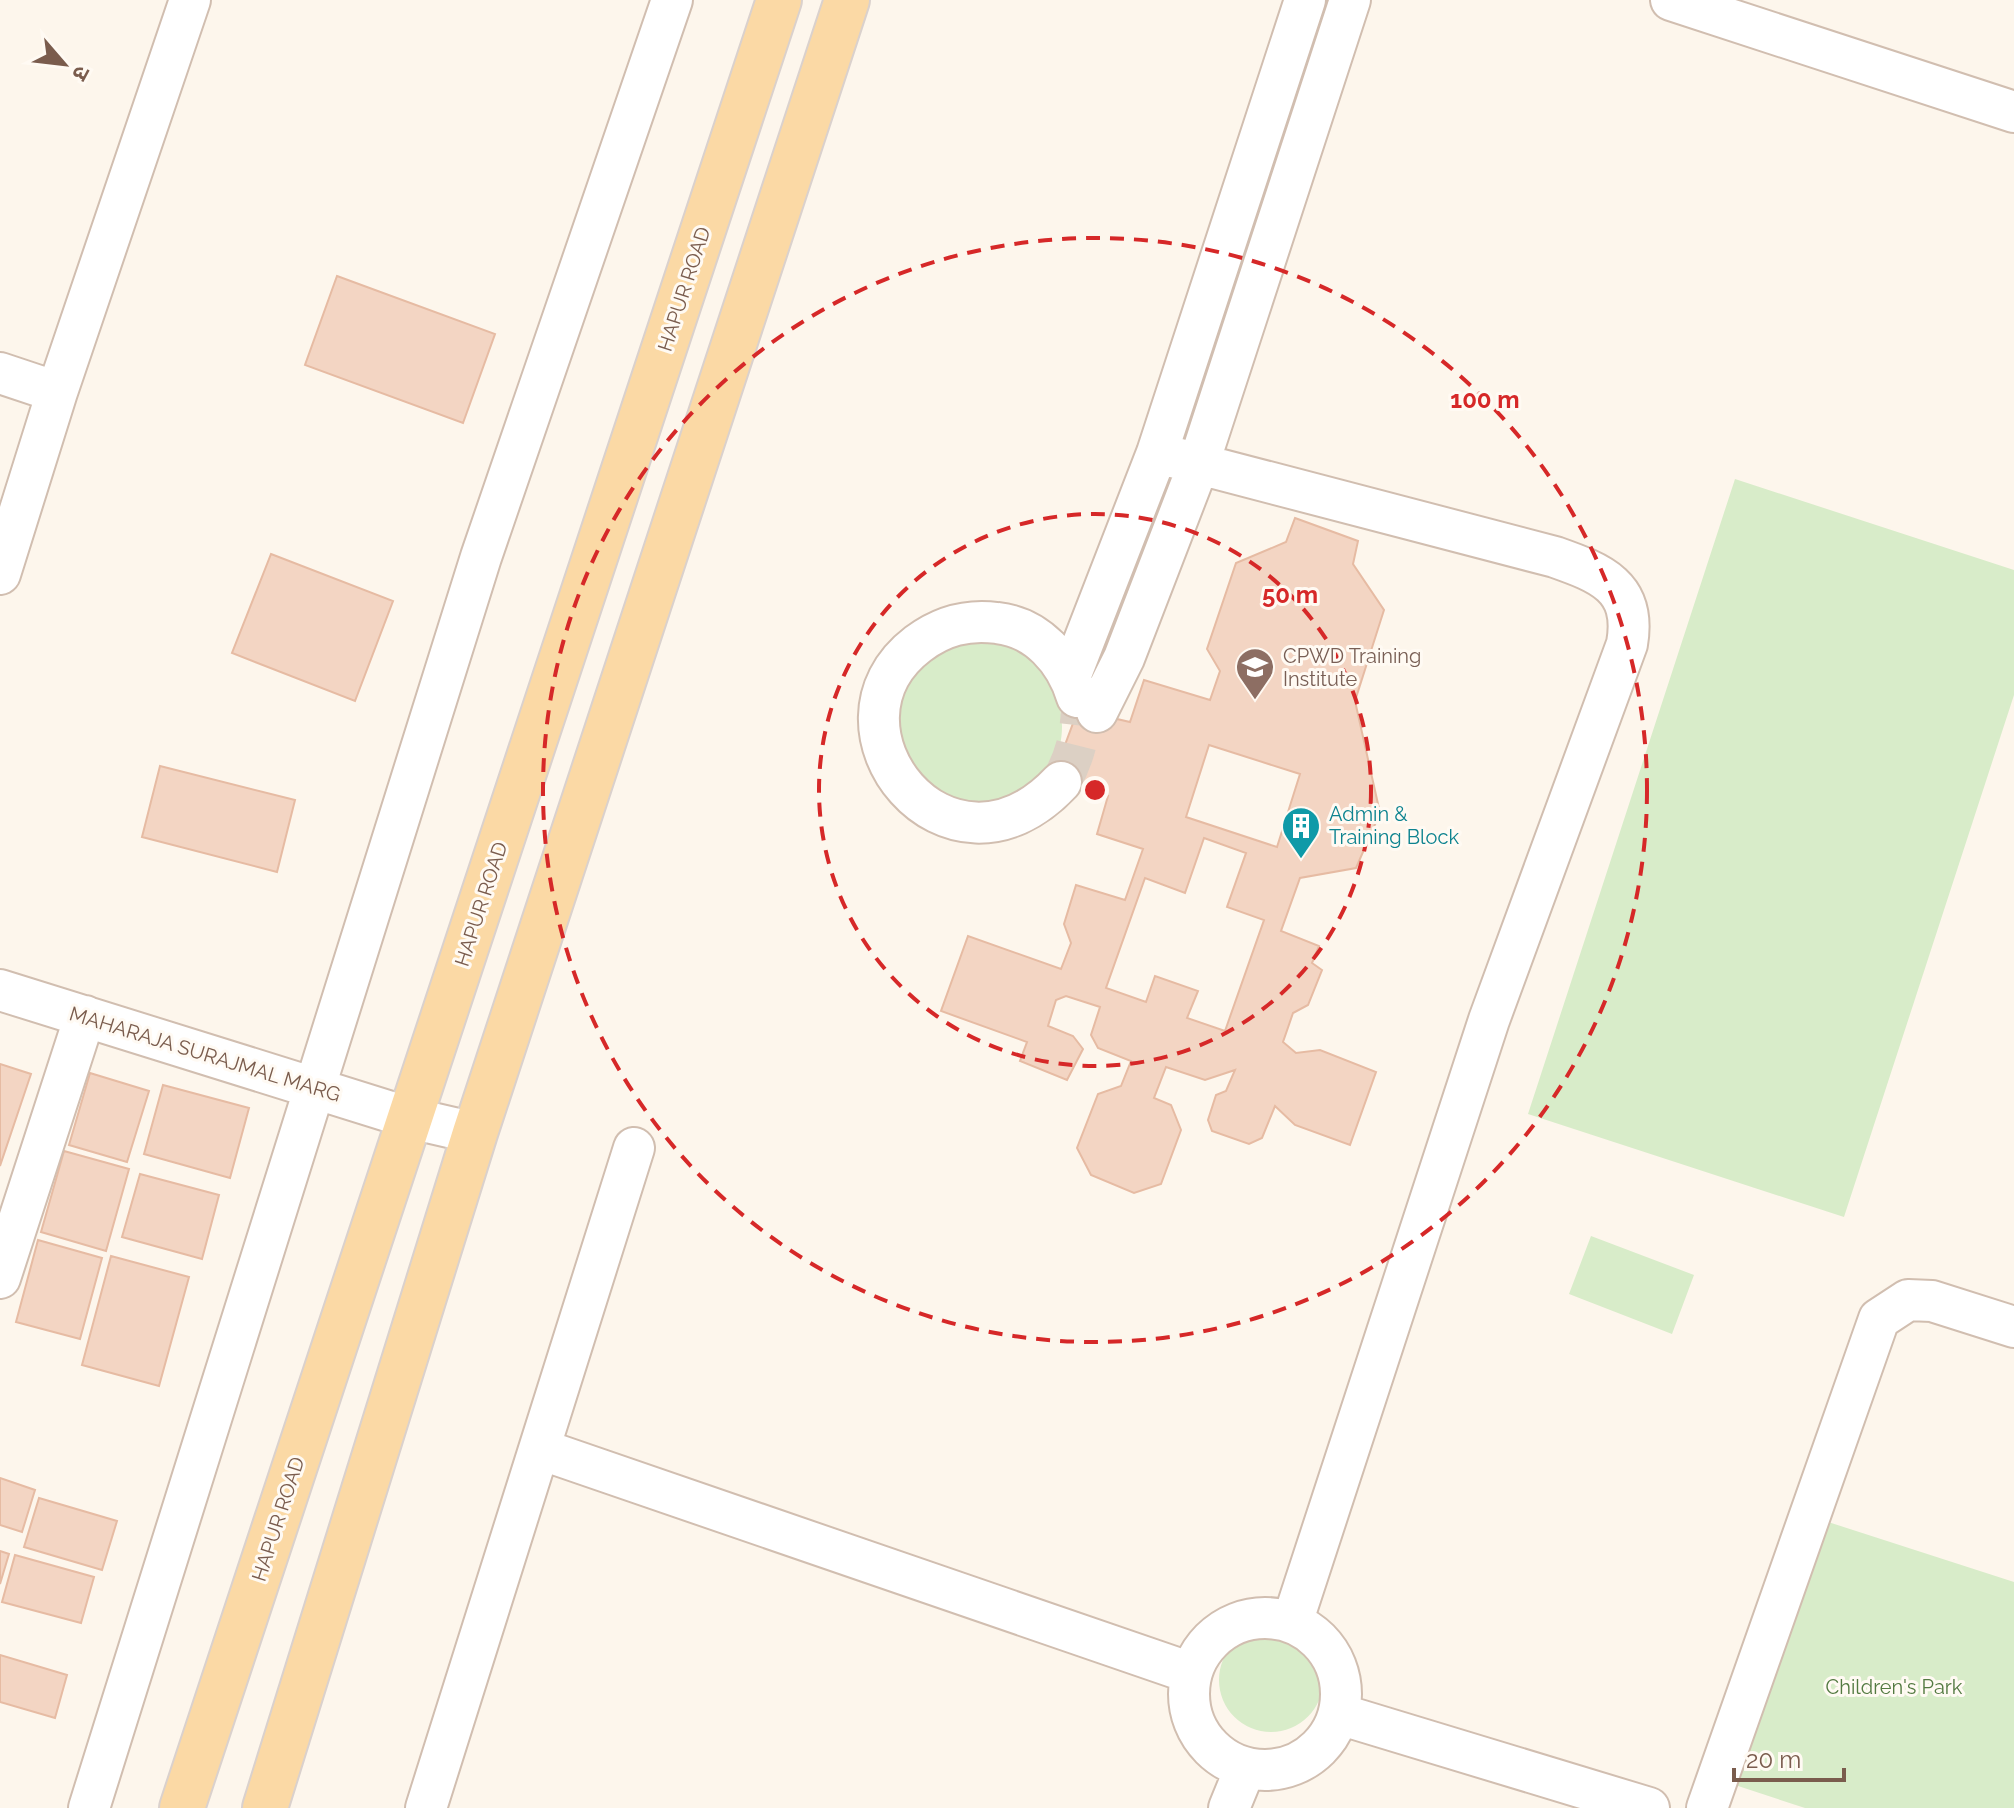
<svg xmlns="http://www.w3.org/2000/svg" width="2014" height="1808" font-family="Raleway,'Noto Sans Devanagari',sans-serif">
	<rect width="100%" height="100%" fill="#fdf6ec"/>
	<path fill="#d8ecc9" d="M1735,479l279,91v125l-170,522 -316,-103z
		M976,639c18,2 36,5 52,16 41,33 48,100 4,134 -12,10 -60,14 -77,18l-57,-54 -2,-53 12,-23 41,-33z
		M1591,1236l103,39 -22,59 -103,-40z
		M1822,1520l192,62v226h-209l-70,-23z
		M1219 1680a52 52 0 1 1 104 0a52 52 0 1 1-104 0Z"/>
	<path fill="#f3d5c3" stroke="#e6bba3" stroke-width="2" fill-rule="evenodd" d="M337,276l158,58 -32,89 -158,-58z
		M1295,518l63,23 -5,23 31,46 -29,91 25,112 -24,55 -56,10 -19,53 38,15 -7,17 10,7 -14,35 -15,8 -10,29 13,11 24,-3 56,22 -26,73 -55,-20 -20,-19 -13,32 -13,6 -37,-13 -4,-11 8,-25 10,-4 9,-21 -30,10 -39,-13 -12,31 17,7 10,25 -20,54 -27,9 -43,-18 -14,-27 21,-54 23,-8 10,-25 -33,-13 -7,-13 9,-28 -34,-11 -10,4 -8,26 25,10 10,13 -16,31 -47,-19 7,-19 -86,-31 27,-75 93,33 10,-26 -7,-19 12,-39 49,15 18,-51 -46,-15 11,-38 -55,-19 25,-67 52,12 14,-42 66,20 10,-29 -13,-22 29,-86 50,-21zM1209,745l91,29 -23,73 -91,-30zM1204,838l42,15 -19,54 37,13 -39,111 -38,-13 11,-27 -43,-15 -9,26 -40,-14 39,-110 40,15z
		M271,554l122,47 -38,100 -123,-48z
		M160,766l135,34 -18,72 -135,-35z
		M0,1064l31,10 -31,92z
		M90,1073l59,18 -22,71 -58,-17z
		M163,1085l86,23 -19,70 -86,-24z
		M64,1151l65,18 -23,82 -65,-19z
		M140,1174l79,21 -17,64 -80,-22z
		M38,1240l64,18 -22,81 -64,-17z
		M111,1256l78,21 -30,109 -77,-21z
		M0,1478l35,12 -13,42 -22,-7z
		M39,1498l78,23 -15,49 -78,-23z
		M0,1551l9,3 -9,30z
		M15,1555l79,22 -13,46 -79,-21z
		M0,1655l67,20 -12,43 -55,-16z"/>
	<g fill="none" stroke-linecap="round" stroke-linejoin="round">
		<path stroke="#dcd0c4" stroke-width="40" stroke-dasharray="40 20" stroke-linecap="butt" d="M1061,782c14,-25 19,-46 20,-74"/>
		<g stroke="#d1beb0" stroke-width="44">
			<path id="minor" d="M1671,0l343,112
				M0,373l57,19
				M1157,453l398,104c45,16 82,29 72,87l-138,376 -197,603
				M0,574l57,-182 133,-392
				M1070,677l87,-224 148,-453
				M1097,712l27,-54 74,-192 152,-466
				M1061,782c-113,120 -251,-56 -143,-138 24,-18 49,-25 79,-21 40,4 69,37 80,74
				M0,990l410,128 65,15
				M0,1278l85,-262
				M540,1449l651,224
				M1189 1694a76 76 0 1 1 152 0a76 76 0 1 1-152 0Z
				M1339,1714l310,94
				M89,1808l392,-1251 191,-557
				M426,1808l208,-660
				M1229,1808l16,-39
				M1707,1808l172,-489 29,-19 24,1 82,26"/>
		</g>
		<g stroke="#dad1cd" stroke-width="48">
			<path id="major" d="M182,1808l597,-1808
				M265,1808l210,-675 372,-1133"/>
		</g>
		<use href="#minor" stroke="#fff" stroke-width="40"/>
		<use href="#major" stroke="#fbd9a5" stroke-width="44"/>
	</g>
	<g fill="none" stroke="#d62828" stroke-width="4" stroke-dasharray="14 10">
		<circle cx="1095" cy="790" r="276"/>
		<circle cx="1095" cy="790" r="552"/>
	</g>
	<defs>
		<g id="university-pin" transform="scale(2)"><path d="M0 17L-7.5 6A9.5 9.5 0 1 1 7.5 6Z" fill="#8d6e63" stroke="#fffaf3"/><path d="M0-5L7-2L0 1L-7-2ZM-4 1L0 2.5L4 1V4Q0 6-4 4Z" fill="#fff"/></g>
		<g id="building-pin" transform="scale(2)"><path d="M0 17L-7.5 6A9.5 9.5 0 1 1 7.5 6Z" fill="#0f9aa8" stroke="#fffaf3"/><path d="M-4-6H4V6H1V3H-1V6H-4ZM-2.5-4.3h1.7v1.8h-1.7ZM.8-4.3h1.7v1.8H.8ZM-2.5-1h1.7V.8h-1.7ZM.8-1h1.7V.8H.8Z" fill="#fff"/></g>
	</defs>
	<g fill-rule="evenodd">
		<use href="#university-pin" x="1255" y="667"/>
		<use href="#building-pin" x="1301" y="826"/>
	</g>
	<g text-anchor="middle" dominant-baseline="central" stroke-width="6" stroke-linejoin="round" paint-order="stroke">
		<g font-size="20" fill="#7a5c4d" stroke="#fffaf3">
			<text transform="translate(684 289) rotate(-72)">HAPUR ROAD</text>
			<text transform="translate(481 904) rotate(-72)">HAPUR ROAD</text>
			<text transform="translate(205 1054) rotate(17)">MAHARAJA SURAJMAL MARG</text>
			<text transform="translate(278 1519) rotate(-72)">HAPUR ROAD</text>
		</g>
		<g font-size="20" fill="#785e54" stroke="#fffaf3" text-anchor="start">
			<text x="1283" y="656">CPWD Training<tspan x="1283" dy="23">Institute</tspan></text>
		</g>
		<g font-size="20" fill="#0d838f" stroke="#fffaf3" text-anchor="start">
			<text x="1329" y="814">Admin &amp;<tspan x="1329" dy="23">Training Block</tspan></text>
		</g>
		<g font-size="20" fill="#537a41" stroke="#fffaf3">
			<text x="1894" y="1687">Children's Park</text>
		</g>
	</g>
	<circle cx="1095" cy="790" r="12" fill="#d62828" stroke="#fffaf3" stroke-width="4"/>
	<g font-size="24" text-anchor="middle" font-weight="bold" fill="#d62828" stroke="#fffaf3" stroke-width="6" stroke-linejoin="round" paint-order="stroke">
		<text x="1485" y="408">100 m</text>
		<text x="1290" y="603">50 m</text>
	</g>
	<g transform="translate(64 64) rotate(118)" stroke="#fffaf3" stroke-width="6" paint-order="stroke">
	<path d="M0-6L14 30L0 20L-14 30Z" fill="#7a5c4d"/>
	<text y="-12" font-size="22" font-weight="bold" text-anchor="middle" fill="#7a5c4d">उ</text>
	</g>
	<path d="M1734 1768v12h110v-12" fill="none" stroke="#7a5c4d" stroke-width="4"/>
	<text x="1746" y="1768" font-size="24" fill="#7a5c4d" stroke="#fffaf3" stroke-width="6" paint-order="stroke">20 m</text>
</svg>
